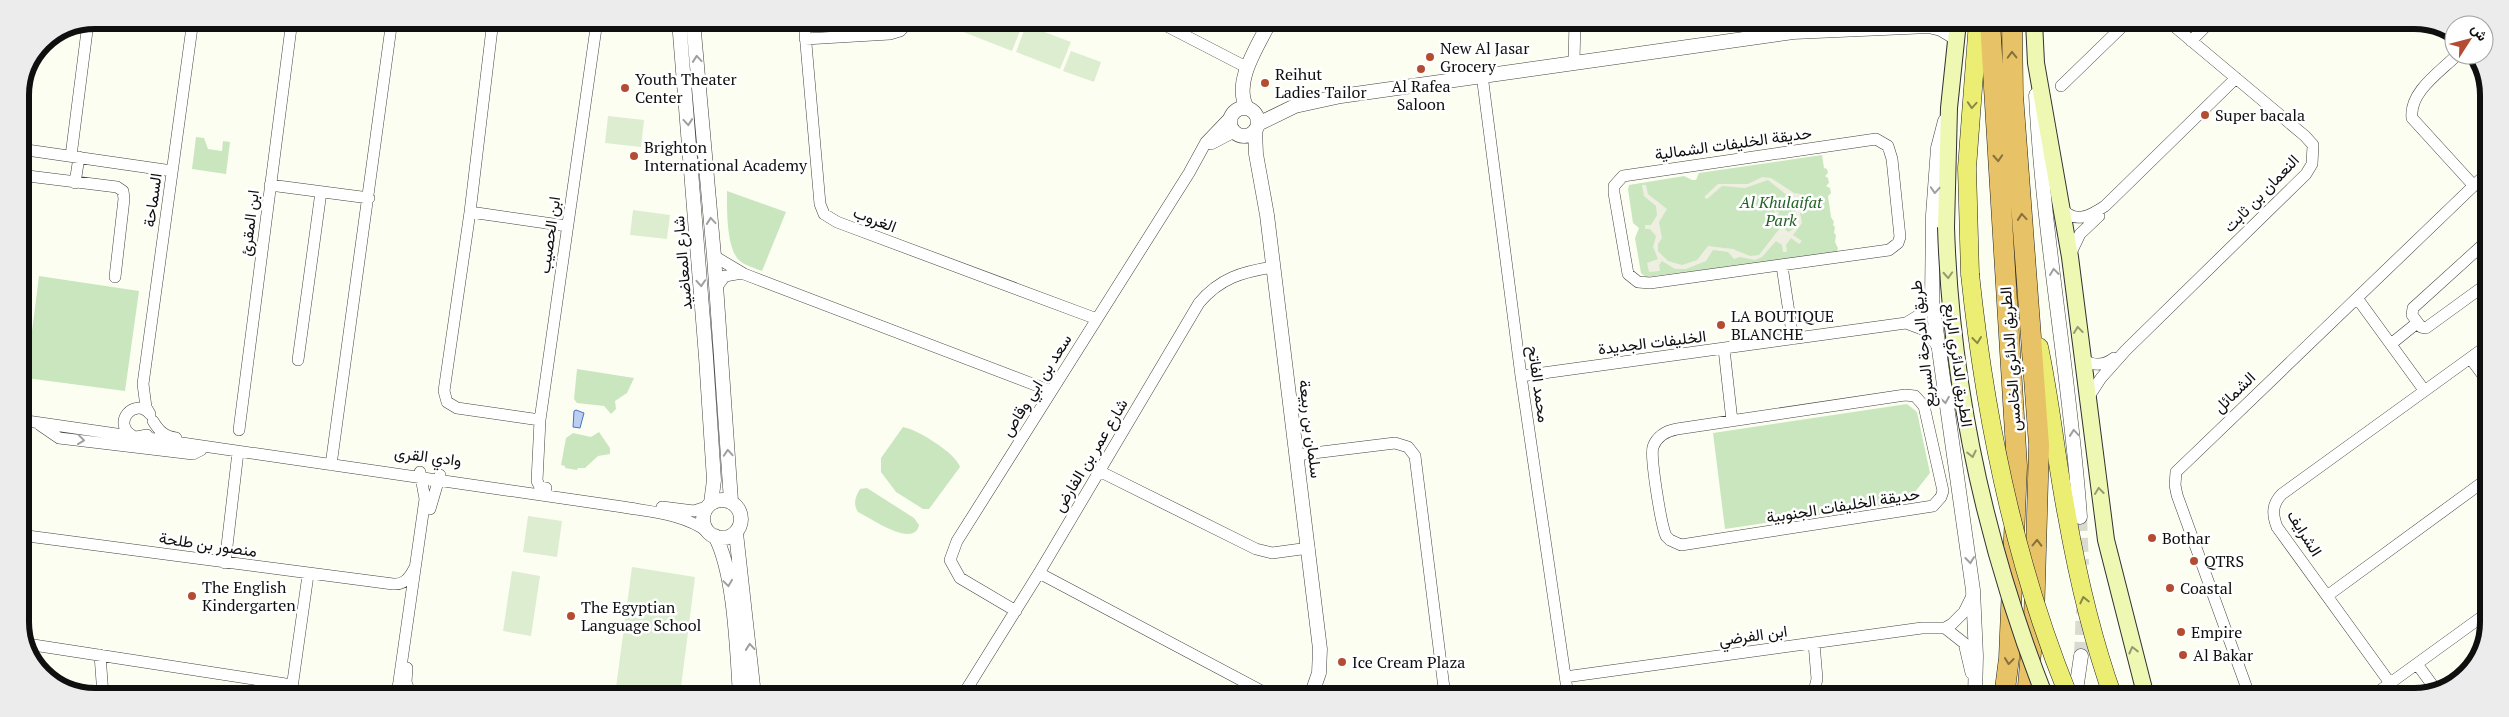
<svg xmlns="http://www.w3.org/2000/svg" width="2509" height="717" font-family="'PT Serif',Vazirmatn,serif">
	<rect width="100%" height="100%" fill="#fdfef2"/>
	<path fill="#c9e6be" d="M196,137l8,1 4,11 14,2 1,-10 7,1 -4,32 -34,-5z
		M1822,155l2,13 3,1 1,4 -3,3 3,2 1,5 -3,3 4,2 1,5 -3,3 3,21 3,5 -1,3 2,2 -1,6 2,2 -1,7 3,6 -1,5 -191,24 -5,-4 -6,-35 4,-10 -6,-5 -5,-34 1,-4 55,-9 8,4h4l3,-7z
		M727,191l59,21 -24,59c-7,-3 -16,-5 -22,-10 -14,-12 -13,-52 -13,-70z
		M39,276l100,15 -14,100 -99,-13z
		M577,369l57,9 -7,15 -12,8 1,8 -5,5 -7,-8 -27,-3 -3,-4z
		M1907,404l10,8 13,61 -23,29 -182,27 -12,-96z
		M903,427c14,2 54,27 57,40l-31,42h-6l-27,-17 -15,-20v-14z
		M599,432l11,16v6l-12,2 -13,12h-7l-1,2 -12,-2v-2l-4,-1 5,-27 7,-5 18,4z
		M867,488l47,30 5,7c-5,24 -48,-7 -61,-13 -5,-8 -3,-15 2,-23z"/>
	<path fill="#dceecf" d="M956,21h68l-12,30 -59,-23z
		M1026,25l45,17 -11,27 -44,-17z
		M1071,51l30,11 -7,20 -31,-11z
		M608,116l36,4 -3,27 -36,-4z
		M633,210l37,5 -3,24 -37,-4z
		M528,516l34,5 -5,36 -34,-5z
		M632,567l63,10 -15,118h-65z
		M512,571l28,5 -9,60 -28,-5z"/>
	<path fill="#eeeee1" d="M1762,177l9,1 23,15 7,1 -3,8v6l5,-1v4l-3,2 2,10 -9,12 9,6 -3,3 -8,-6 -5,7 1,7h-4l-1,-7 -6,-4 -14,16 -7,3 -15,-3 -6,2 -6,-7 -15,-2 -7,11 -20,8h-11l-13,-8 -3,4 1,6 -11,1 -2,-9 11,-4 -5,-12 3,-11 -6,-7h-5v-4h6l6,-10 -1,-9 -12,-10 -2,-11h4l2,9 19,15 -8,13 3,16 -4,6v7l10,10 14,4 15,-5 11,-14 25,3 17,7 9,-1 21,-27 -6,-17 5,1 -1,4 6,12 4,4 4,-2 4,-7 -2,-22 -26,-21 -23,8 -23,-2 -15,13 -3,-2 14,-13h30z"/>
	<path fill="#bbcff1" stroke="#4873c3" d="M576,410l8,3 -4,15 -7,-1 1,-16z"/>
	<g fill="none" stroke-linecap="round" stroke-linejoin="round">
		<path stroke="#d9dad0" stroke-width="14" stroke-dasharray="14 7" stroke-linecap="butt" d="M2080,517l2,48
			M2081,656l2,-47"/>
		<g stroke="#424242" stroke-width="12">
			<path id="minor" d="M493,20l-23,192 -26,179 3,11 10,6 83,12
				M804,21l16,183 4,10 13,8 260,97
				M1157,21l91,47
				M1793,32l1,-10
				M805,39l85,-5 10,-3 10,-10
				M2191,41l19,-19
				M2457,55c-17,17 -48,37 -45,63l62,68
				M1574,61l1,-39
				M1482,75l39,301 47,320
				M2061,86l66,-64
				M1876,139l12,7 4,13 8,78 -2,6 -9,7 -239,33 -12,-1 -10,-8 -14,-81v-7l9,-10z
				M1211,144l23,-12
				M20,149l152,22
				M71,156l17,-133
				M20,175l97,12 6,4 1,8 -9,78
				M75,183l4,-26
				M270,185l99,13
				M2061,207c13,18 29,9 44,-1l131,-128
				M470,212l97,14
				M2070,255l10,-21 19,-18
				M714,256l30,18 307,117
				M1782,266l11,73
				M2488,283l-62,45 -5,-1 -9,-12 1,-7 75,-68
				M716,288l9,-12 17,-3
				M2357,298l67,92
				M1906,323l19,7 12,16
				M2391,344l26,-21
				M1724,349l8,72
				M2470,358l18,24
				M2082,359c11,7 22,7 32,-1
				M298,360l23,-168
				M1521,376l385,-53 18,-11 8,-12
				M1905,395l10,1 9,10 19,85 -2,6 -8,9 -252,39 -11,-5 -4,-4c-5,-11 -16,-79 -13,-89 4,-11 13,-16 24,-18z
				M2088,398l13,-20 25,-28 180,-176 6,-10 1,-19 -8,-9 -136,-114
				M150,414l-4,-7 -3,-23 50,-364
				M20,420l117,17 10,-2
				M153,421c6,10 11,15 23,17
				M40,425l19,13 134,16 8,-4
				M239,430l53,-410
				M133,436c-22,-12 1,-40 17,-22
				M141,437l482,70c29,5 61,7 85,25
				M1297,455l98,-12 13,4 7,9 30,240
				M331,465l61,-445
				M1099,471l157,78 16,4 37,-5
				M546,488l-6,-1 -3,-6 3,-61 57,-399
				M662,507l32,4 12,-4
				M430,509l10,-34
				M20,535l373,49c10,1 16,-5 21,-15
				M225,563l13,-111
				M1039,573l232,123
				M2327,596l160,-117
				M1016,611l-56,-33 -10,-18 7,-19 232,-368 17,-31 24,-25
				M1945,628l19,15 7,30
				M27,644l265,41
				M100,655l3,40
				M2417,664l19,26
				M407,668l-1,14 4,11
				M1565,677l357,-49h23l7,-4 12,-12 9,-18
				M2390,683l-113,-156c-5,-13 -5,-23 5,-33l206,-149
				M291,695l17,-120
				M397,695l28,-196 -5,-27
				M963,695l76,-122 160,-270c21,-25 43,-31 74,-36
				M1813,696l4,-17 -3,-36
				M2250,697l-73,-202 -2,-10 1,-13 312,-300
				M2371,697l116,-84"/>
		</g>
		<g stroke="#424242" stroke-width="15">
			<path id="tertiary" d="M679,21l27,336 8,123 -3,23
				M693,21l21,235 17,245
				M2036,95c7,141 34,281 44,422
				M1230 122a14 14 0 1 1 28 0a14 14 0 1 1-28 0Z
				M1247,108c-15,-26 12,-63 23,-87
				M1945,121l-7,27 -5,67 -1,85 41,290 3,66 -1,41
				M1258,124l37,-18 46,-10 452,-64 136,-6 12,3 15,9
				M1255,131l1,23 11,61 53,434 -1,24 -8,23
				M703 519a19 19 0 1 1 38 0a19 19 0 1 1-38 0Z
				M736,533l18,162
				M715,536c20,37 22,116 25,159
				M2075,697l6,-41"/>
		</g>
		<g stroke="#313131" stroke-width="18">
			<path id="secondary" d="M2034,22l2,41 34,194 36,283 40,157
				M1946,227l3,-119 9,-86"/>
		</g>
		<g stroke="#202020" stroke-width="19">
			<path id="primary" d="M1970,274l-3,-106 11,-146
				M2039,347c12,56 17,113 28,169 11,62 25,122 46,181"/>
		</g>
		<g stroke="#202020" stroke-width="21">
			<path id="motorway" d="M1990,22l27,444 -8,192 -5,39
				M2012,22l1,73 26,350 -5,174 -7,78"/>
		</g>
		<use href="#minor" stroke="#fff" stroke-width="11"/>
		<use href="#tertiary" stroke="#fff" stroke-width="14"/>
		<use href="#secondary" stroke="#eff8b3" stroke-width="16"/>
		<use href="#primary" stroke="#eced73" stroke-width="18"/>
		<use href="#motorway" stroke="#e8c266" stroke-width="20"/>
		<g stroke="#313131" stroke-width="18" stroke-linecap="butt">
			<path id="secondary-bridge" d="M1946,227c5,161 40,319 99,470"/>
		</g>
		<g stroke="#202020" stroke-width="19" stroke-linecap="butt">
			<path id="primary-bridge" d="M1970,274c15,144 44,288 99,423"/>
		</g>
		<use href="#secondary-bridge" stroke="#eff8b3" stroke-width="16"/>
		<use href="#primary-bridge" stroke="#eced73" stroke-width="18"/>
	</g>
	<defs><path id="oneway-chevron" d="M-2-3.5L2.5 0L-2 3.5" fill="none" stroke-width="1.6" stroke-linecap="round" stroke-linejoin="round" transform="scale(1.25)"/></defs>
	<g stroke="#86713f">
		<use href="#oneway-chevron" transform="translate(2012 55) rotate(-91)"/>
		<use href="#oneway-chevron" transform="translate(1998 158) rotate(87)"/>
		<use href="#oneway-chevron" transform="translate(2022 217) rotate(-95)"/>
		<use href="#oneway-chevron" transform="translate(2037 543) rotate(-89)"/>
		<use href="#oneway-chevron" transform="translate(2009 661) rotate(96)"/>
	</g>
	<g stroke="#9f9f9f">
		<use href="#oneway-chevron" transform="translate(697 59) rotate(-95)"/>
		<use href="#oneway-chevron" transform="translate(688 122) rotate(85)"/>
		<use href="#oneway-chevron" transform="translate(1935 190) rotate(94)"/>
		<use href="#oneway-chevron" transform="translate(711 221) rotate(-95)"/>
		<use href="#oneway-chevron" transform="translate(2054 272) rotate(-97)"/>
		<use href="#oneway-chevron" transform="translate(701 283) rotate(86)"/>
		<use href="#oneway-chevron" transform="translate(1945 400) rotate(81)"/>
		<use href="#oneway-chevron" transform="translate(2074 433) rotate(-95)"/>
		<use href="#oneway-chevron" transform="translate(81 440) rotate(7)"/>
		<use href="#oneway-chevron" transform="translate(728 453) rotate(-94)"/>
		<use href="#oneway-chevron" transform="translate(1970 560) rotate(84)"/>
		<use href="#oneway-chevron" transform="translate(728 583) rotate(82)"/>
		<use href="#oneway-chevron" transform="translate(750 647) rotate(-95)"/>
	</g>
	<g stroke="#898946">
		<use href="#oneway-chevron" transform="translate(1972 105) rotate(94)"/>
		<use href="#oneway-chevron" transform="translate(1977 340) rotate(83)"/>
		<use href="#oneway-chevron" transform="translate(2084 600) rotate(-103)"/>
	</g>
	<g stroke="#959b71">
		<use href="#oneway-chevron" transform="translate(1948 275) rotate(87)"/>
		<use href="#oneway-chevron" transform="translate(2078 330) rotate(-97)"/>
		<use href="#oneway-chevron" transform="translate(1972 454) rotate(78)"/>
		<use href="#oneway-chevron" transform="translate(2099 491) rotate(-97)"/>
		<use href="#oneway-chevron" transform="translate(2133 650) rotate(-104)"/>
	</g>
	<g fill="#b44c32" stroke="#fff" stroke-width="2">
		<circle cx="1430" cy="57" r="5"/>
		<circle cx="1421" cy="69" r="5"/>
		<circle cx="1265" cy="83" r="5"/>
		<circle cx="625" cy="88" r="5"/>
		<circle cx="2205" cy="115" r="5"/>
		<circle cx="634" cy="156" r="5"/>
		<circle cx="1721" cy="325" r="5"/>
		<circle cx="2152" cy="538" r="5"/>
		<circle cx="2194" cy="561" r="5"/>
		<circle cx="2170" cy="588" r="5"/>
		<circle cx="192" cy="596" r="5"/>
		<circle cx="571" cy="616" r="5"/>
		<circle cx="2181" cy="632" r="5"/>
		<circle cx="2183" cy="655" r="5"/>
		<circle cx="1342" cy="662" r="5"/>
	</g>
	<g text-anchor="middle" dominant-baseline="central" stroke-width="5" stroke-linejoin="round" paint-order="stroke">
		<g font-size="16" fill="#0f0f0f" stroke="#fff" text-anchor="start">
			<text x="1440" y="48">New Al Jasar<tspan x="1440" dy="18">Grocery</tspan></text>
			<text x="1275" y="74">Reihut<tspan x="1275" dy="18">Ladies Tailor</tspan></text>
			<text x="635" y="79">Youth Theater<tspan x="635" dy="18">Center</tspan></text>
			<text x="1421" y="86" text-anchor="middle">Al Rafea<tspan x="1421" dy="18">Saloon</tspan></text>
			<text x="2215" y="115">Super bacala</text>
			<text x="644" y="147">Brighton<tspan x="644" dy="18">International Academy</tspan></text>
			<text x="1731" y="316">LA BOUTIQUE<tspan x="1731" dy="18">BLANCHE</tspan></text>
			<text x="2162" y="538">Bothar</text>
			<text x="2204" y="561">QTRS</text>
			<text x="202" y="587">The English<tspan x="202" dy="18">Kindergarten</tspan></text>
			<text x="2180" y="588">Coastal</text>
			<text x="581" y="607">The Egyptian<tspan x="581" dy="18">Language School</tspan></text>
			<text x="2191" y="632">Empire</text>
			<text x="2193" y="655">Al Bakar</text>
			<text x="1352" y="662">Ice Cream Plaza</text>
		</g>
		<g font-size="16" fill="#0f0f0f" stroke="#fff">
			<text transform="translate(1733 143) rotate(-8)">حديقة الخليفات الشمالية</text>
			<text transform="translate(2261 193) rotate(-46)">النعمان بن ثابت</text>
			<text transform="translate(152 200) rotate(-82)">السماحة</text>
			<text transform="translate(875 219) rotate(21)">الغروب</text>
			<text transform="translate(249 223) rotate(-83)">ابن المقرئ</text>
			<text transform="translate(549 235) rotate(-82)">ابن الحصيب</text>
			<text transform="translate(682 263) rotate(-95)">شارع المعاضيد</text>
			<text transform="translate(1652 342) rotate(-7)">الخليفات الجديدة</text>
			<text transform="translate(1922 344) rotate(-96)">طريق الدوحة السريع</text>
			<text transform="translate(2010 359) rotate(-94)">الطريق الدائري الخامس</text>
			<text transform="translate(1959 365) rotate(82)">الطريق الدائري الرابع</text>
			<text transform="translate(1539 384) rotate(82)">محمد الفاتح</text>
			<text transform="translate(1036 385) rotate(-58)">سعد بن ابي وقاص</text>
			<text transform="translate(2234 392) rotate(-44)">الشمائل</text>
			<text transform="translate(1311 429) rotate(83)">سلمان بن ربيعة</text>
			<text transform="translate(1090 455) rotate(-59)">شارع عمر بن الفارض</text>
			<text transform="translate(428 456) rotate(7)">وادي القرى</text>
			<text transform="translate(1843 505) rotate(-9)">حديقة الخليفات الجنوبية</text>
			<text transform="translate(2305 533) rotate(58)">الشرايف</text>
			<text transform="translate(208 544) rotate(8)">منصور بن طلحة</text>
			<text transform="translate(1753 635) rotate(-8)">ابن الفرضي</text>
		</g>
		<g font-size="16" font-style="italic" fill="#246227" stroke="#fff">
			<text x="1781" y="202">Al Khulaifat<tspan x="1781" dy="18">Park</tspan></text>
		</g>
	</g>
	<path d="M0 0H2509V717H0ZM95 29H2414A66 66 0 0 1 2480 95V622A66 66 0 0 1 2414 688H95A66 66 0 0 1 29 622V95A66 66 0 0 1 95 29Z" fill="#ececec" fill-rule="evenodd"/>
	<path fill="none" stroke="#0f0f0f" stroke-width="6" d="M95 29H2414A66 66 0 0 1 2480 95V622A66 66 0 0 1 2414 688H95A66 66 0 0 1 29 622V95A66 66 0 0 1 95 29Z"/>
	<g transform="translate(2469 40) rotate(54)"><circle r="24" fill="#ffffff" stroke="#9f9f9f"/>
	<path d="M0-4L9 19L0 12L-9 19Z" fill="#b44c32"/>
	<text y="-8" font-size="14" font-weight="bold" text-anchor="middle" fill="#0f0f0f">ش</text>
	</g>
</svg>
